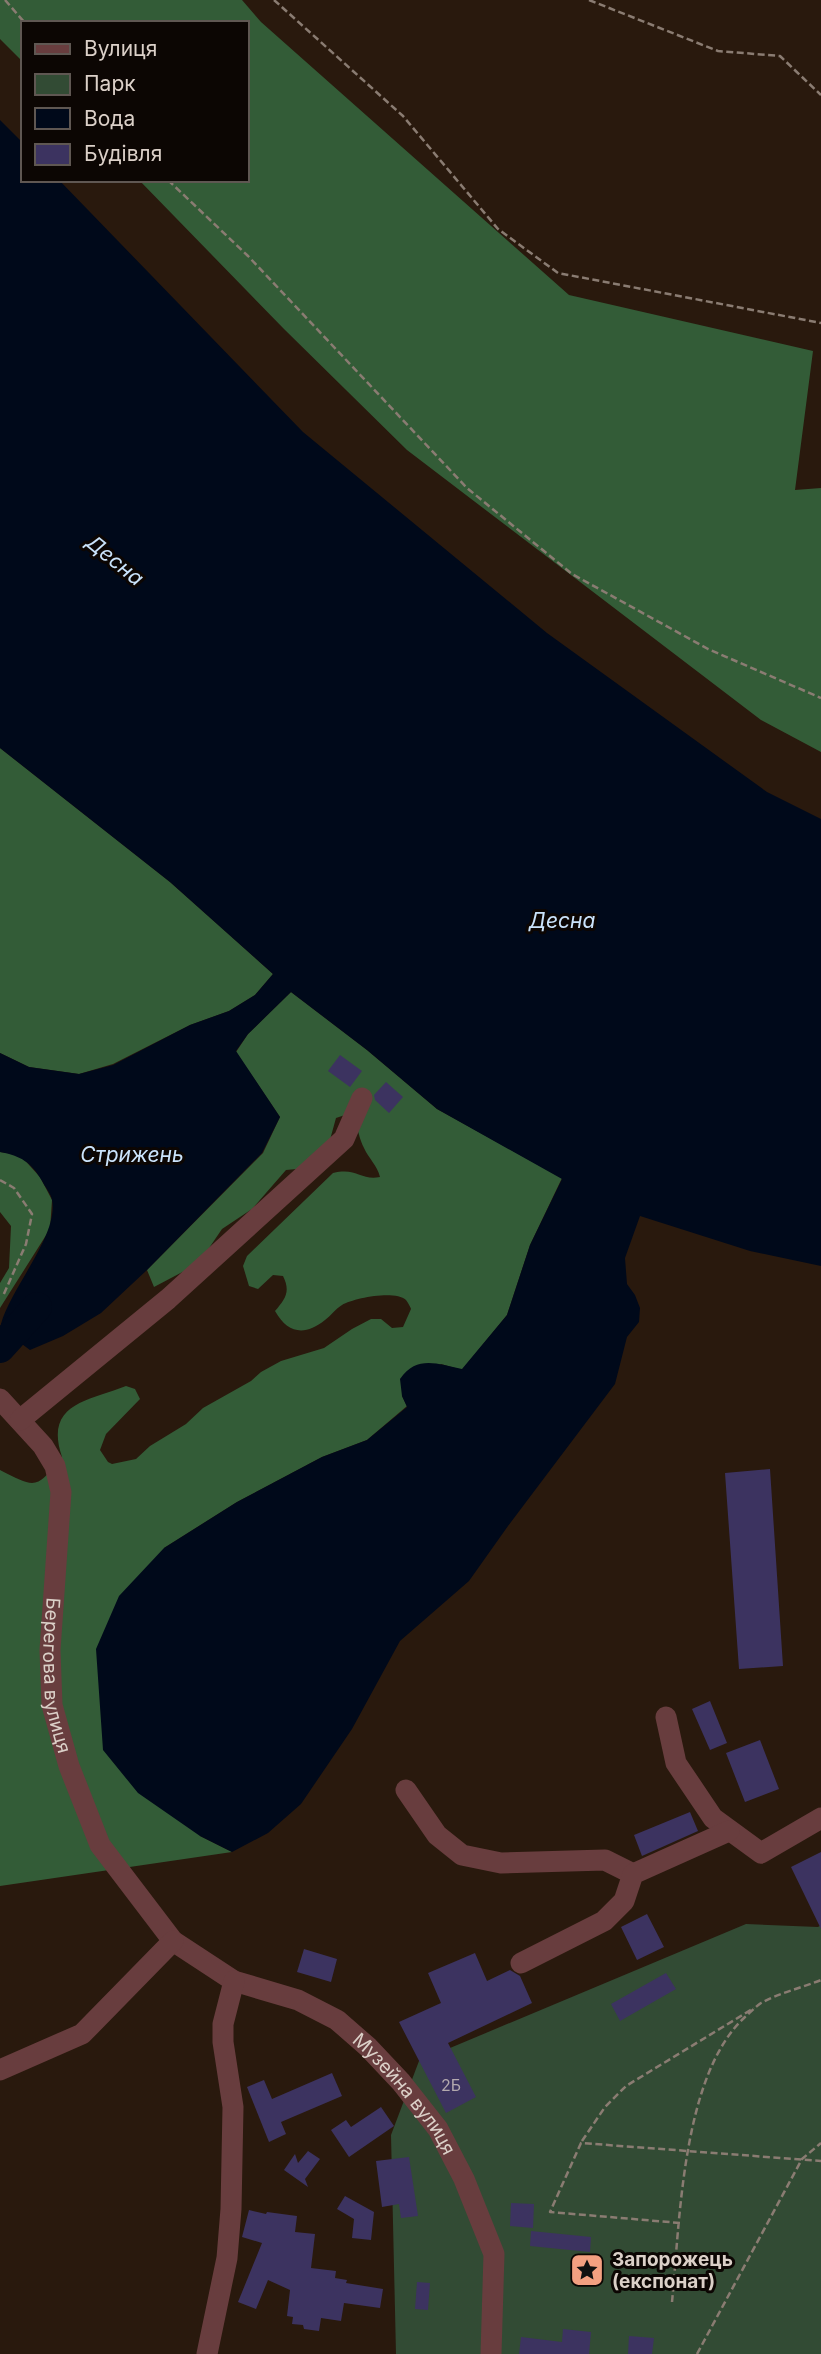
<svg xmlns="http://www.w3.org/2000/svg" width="821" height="2354" font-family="Inter,sans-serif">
	<rect width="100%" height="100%" fill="#29190d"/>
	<path fill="#324b34" d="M746,1924l72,3 3,-2v429h-425l-5,-219 28,-74z"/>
	<path fill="#335c37" d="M0,0h242l19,22 308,273 244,56 -18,139 26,-2v264l-60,-32 -354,-270 -123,-121 -145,-149h108v-157h-224v39l-23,-23z
		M0,748l170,134 103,92 -18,21 -26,16 -39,14 -77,39 -34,10 -50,-7 -29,-14z
		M291,992l76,58 70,59 125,69 -32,67 -23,70 -45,55 -21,-6 -39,32 5,10 -40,34 -45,17 -85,45 -73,46 36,288 32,16 -232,34v-416c37,19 36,19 62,-13 -18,-53 25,-56 64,-71l9,3 5,10 -34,35 -6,16 8,12 4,2 24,-5 14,-13 36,-22 17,-16 48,-27 10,-9 20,-11 43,-13 28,-19 19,-10h10l11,9 11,-1 8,-18c0,-1 -4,-8 -5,-9 -11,-10 -52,-2 -64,5 -7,4 -11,11 -17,15 -20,16 -37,14 -50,-9 10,-12 16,-19 8,-35l-10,-1 -15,14 -9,-3 -6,-20 4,-10 86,-83c24,-6 28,8 47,4 -3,-12 -11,-18 -16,-29 -9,-19 -1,-16 -19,-33l-9,3 -8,29 -21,21 -21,2 -34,39 -30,20 -17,25 -15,14 -36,19 -7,-17 116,-117 17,-36 -44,-65 12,-18z
		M0,1152l20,3 20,22 12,23 -2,29 -50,79v-25l9,-15 2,-42 -11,-14z"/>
	<path fill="#00091a" d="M0,120l23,23v37h36l244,252 244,201 220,159 54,27v447l-71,-15 -110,-35 -15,42 2,26 8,11 5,13 -1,14 -12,15 -12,47 -107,142 -39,55 -69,60 -48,88 -51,75 -33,29 -36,19 -32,-16 -62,-43 -35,-43 -7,-101 23,-53 45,-48 73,-46 85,-45 45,-17 40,-33 -5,-11 -2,-17c17,-24 37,-15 62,-10l45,-54 23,-70 32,-66 -125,-70 -70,-59 -76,-58 -43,42 -12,17 44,66 -18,36 -115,117 -46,43 -38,23 -33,14 -19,-14 -10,-12c10,-37 58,-89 51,-124 -1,-6 -7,-13 -10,-19 -11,-19 -21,-25 -42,-29v-99l29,14 50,7 34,-9 77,-40 39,-14 26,-16 18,-21 -103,-92 -170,-134z"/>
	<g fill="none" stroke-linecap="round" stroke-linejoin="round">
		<path stroke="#00091a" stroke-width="30" d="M0,1348l37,-41"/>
	</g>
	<path fill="#3c3360" d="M340,1055l22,16 -12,16 -22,-16z
		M386,1082l17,15 -14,16 -14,-13 -1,-5z
		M770,1469l13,197 -44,3 -14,-196z
		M710,1701l17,42 -17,7 -18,-41z
		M760,1740l19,49 -34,13 -19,-49z
		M690,1812l8,19 -56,25 -8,-21z
		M821,1852v77l-30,-62z
		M647,1914l17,33 -27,13 -16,-33z
		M304,1949l33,10 -6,23 -34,-10z
		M475,1953l12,28 23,-11 10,6 12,27 -84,40 28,54 -30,16 -47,-91 42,-19 -13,-30z
		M666,1973l10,16 -56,32 -9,-17z
		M332,2073l10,23 -61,26 5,12 -17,8 -22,-55 17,-7 8,19z
		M381,2107l13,19 -45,31 -18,-27 15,-10 5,7z
		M308,2151l12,8 -15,20 3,8 -24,-17 11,-16 3,9z
		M409,2157l9,59 -17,2 -2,-14 -17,3 -6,-46z
		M345,2196l29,16 -3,28 -19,-2 2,-19 -17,-10z
		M511,2203l23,1 -1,24 -23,-2z
		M249,2210l17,4 1,-2 30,4 -2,16 20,2 -4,34 25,3 -1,7 12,2 -1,3 37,6 -3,19 -36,-5 -3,18 -20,-3 -2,13 -15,-2 -1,-4 -11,-1 1,-7 -6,-1 3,-26 -22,-10 -12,29 -18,-7 24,-59 -20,-6z
		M531,2231l60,6 -1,15 -60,-6z
		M417,2282l13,1 -2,27 -13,-1z
		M563,2329l28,3 -2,22h-70l2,-17 41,5z
		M629,2336l25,2 -2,16h-24z"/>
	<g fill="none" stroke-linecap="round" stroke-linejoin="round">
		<path stroke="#8a7c72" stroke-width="2.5" stroke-dasharray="7 3.5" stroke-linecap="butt" d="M5,0l20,23
			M274,0l129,116 95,113 60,44 263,50
			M589,0l129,51 62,5 41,39
			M168,180l80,76 219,232 105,86 136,75 113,49
			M0,1180l14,8 18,26 -6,30 -23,52
			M582,2141l23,-34 21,-21 128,-78
			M680,2223l-130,-11 31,-69 240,18
			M672,2302c8,-82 10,-227 73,-285 5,-4 10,-10 16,-14 18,-10 40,-15 60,-23
			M697,2354l105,-195 19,-16"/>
		<g stroke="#683d3e" stroke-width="21">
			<path id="s1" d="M0,1399l43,47 12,20 6,26 -11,158 2,55 17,61 31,79 73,96 61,40 64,19 39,20 31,27 33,35 37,47 26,50 30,75 -3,100"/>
			<path d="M20,1420l148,-121 176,-160 18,-41"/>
			<path d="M666,1717l10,46 37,55 48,35 60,-35"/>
			<path d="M406,1790l31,45 25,20 39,8 104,-3 28,14"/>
			<path d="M521,1963l83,-42 20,-20 9,-27 96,-43"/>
			<path d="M0,2070l82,-36 91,-93"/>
			<path d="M207,2354l20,-96 4,-49 2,-102 -10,-65v-18l11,-43"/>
		</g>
	</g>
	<defs>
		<g id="sight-square" transform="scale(1.75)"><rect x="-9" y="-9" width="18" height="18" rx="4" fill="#f3a081" stroke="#0c0603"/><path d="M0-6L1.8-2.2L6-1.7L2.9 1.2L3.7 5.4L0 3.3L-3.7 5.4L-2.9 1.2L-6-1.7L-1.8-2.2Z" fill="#111"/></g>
	</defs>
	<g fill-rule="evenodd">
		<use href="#sight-square" x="587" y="2270"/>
	</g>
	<g text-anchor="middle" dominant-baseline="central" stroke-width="6" stroke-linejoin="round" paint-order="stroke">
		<g font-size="16" fill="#b3a9ae">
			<text x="451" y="2085">2Б</text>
		</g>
		<g font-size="19" fill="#dbd0c8" stroke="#0c0603">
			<text stroke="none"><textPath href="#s1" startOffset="298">Берегова вулиця</textPath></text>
			<text stroke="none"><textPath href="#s1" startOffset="880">Музейна вулиця</textPath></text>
		</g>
		<g font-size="19" font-weight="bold" fill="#dbd0c8" stroke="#0c0603" text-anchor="start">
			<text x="612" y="2259">Запорожець<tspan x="612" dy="22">(експонат)</tspan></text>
		</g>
		<g font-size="21" font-style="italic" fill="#cae3fb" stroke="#0c0603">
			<text transform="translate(115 560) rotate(39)">Десна</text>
			<text x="562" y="920">Десна</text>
			<text x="132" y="1154">Стрижень</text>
		</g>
	</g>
	<rect x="21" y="21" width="228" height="161" fill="#0c0603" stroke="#5f5752" stroke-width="2"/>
	<rect x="35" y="44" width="35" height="10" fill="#683d3e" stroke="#5f5752" stroke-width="2"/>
	<text x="84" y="56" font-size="21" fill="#dbd0c8">Вулиця</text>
	<rect x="35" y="74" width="35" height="21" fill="#324b34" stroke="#5f5752" stroke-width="2"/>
	<text x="84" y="91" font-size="21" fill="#dbd0c8">Парк</text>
	<rect x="35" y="108" width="35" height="21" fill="#00091a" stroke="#5f5752" stroke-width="2"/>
	<text x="84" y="126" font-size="21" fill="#dbd0c8">Вода</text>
	<rect x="35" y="144" width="35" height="21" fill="#3c3360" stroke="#5f5752" stroke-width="2"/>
	<text x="84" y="161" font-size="21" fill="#dbd0c8">Будівля</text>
</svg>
